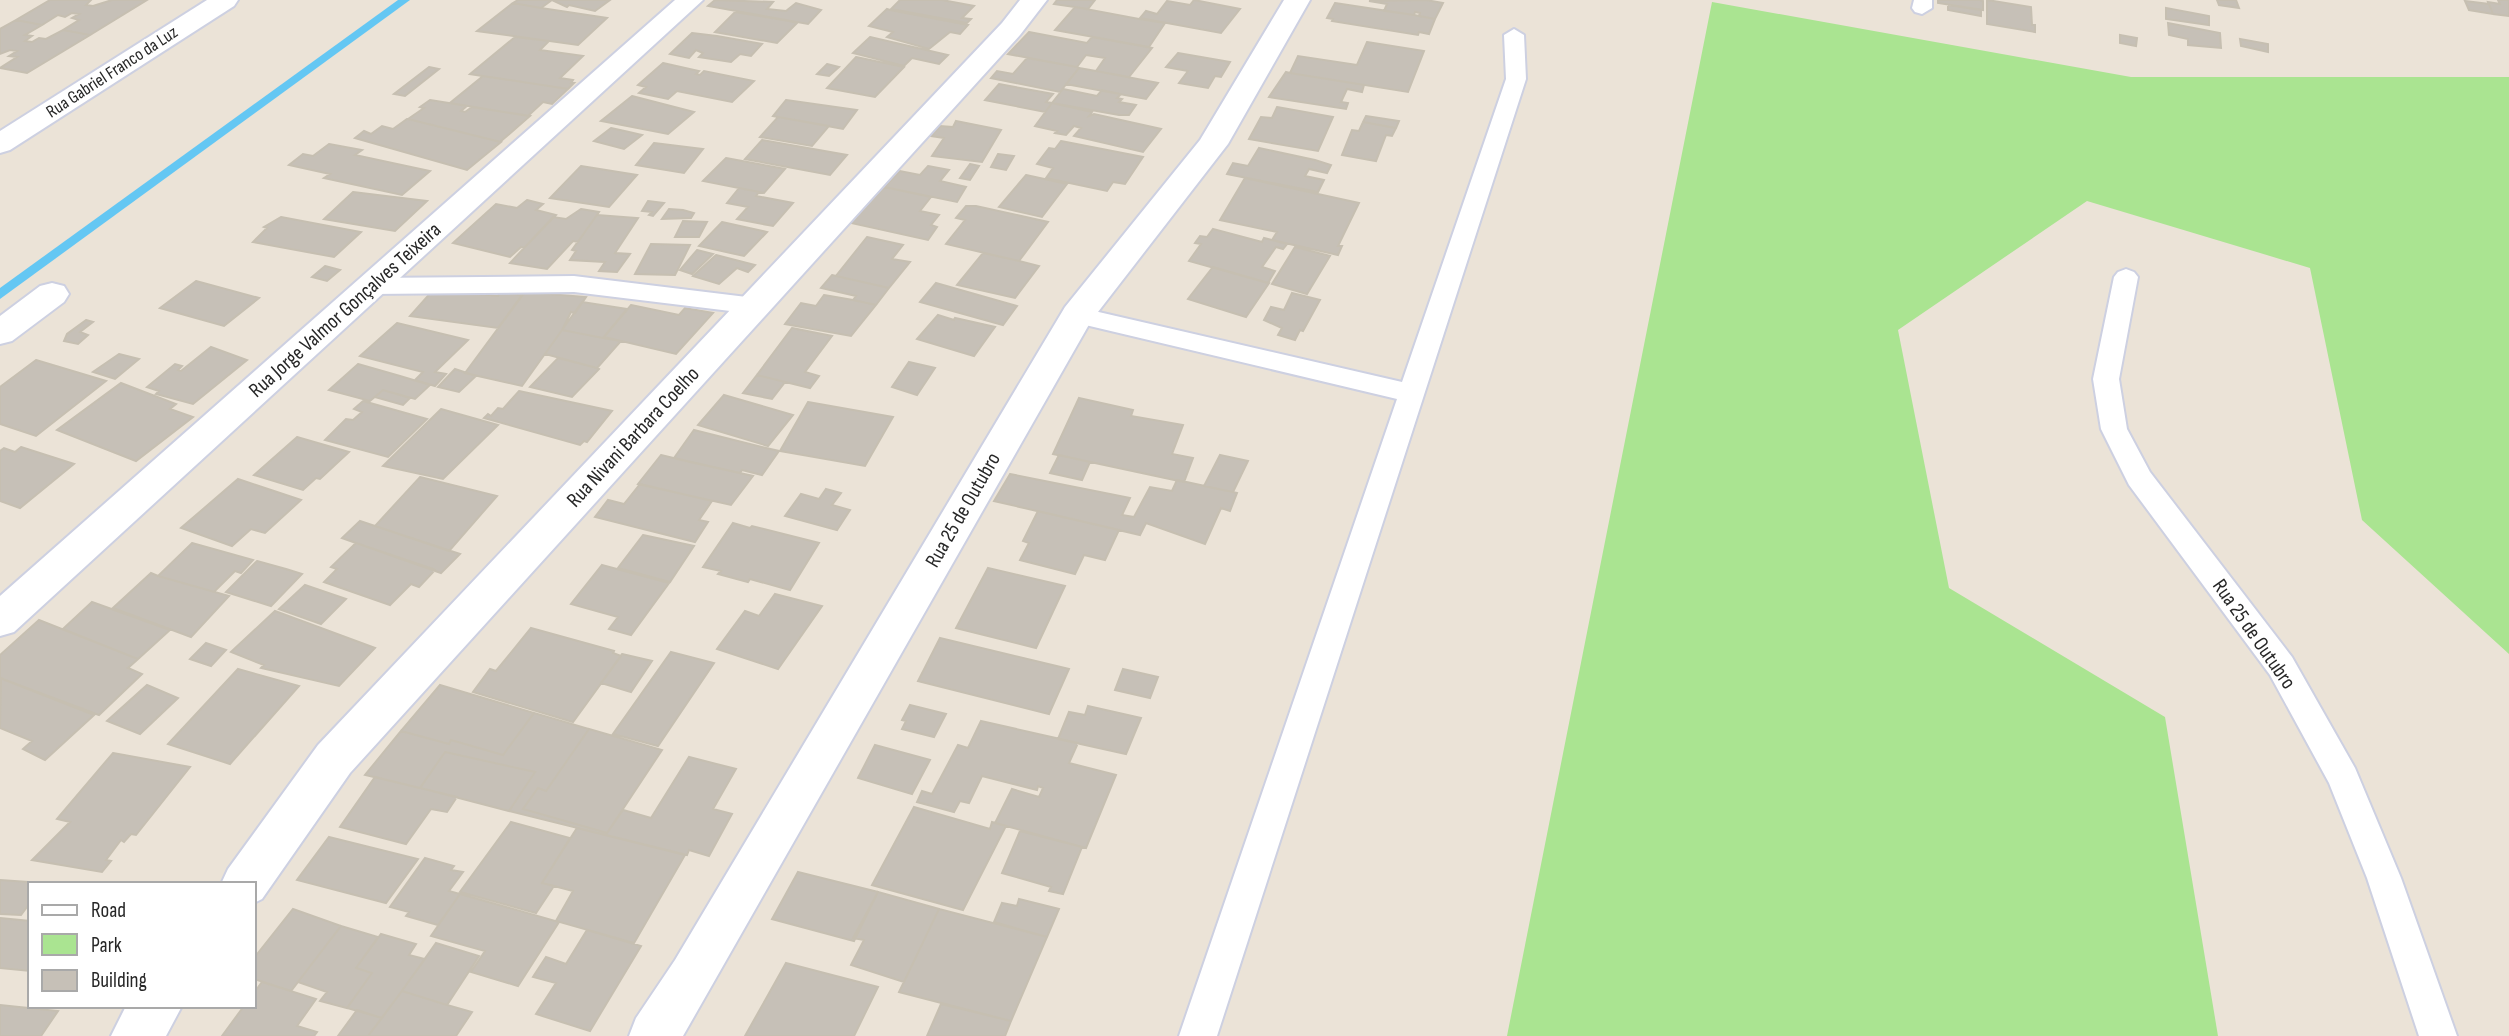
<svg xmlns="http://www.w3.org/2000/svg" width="2509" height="1036" font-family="'Sofia Sans Condensed',sans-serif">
	<rect width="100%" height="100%" fill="#ebe3d7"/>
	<path fill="#aae491" d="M1712,2l419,75h378v577l-147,-134 -52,-252 -223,-67 -189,129 51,258 216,129 53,319h-711z"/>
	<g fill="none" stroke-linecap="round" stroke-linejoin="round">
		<path fill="#64c7f3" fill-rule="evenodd" d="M398,0h12l-410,299v-11z"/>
	</g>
	<path fill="#c6c0b7" stroke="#c6bfb1" stroke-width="2" d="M50,0h41l-5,5 7,1 19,-6h35l-57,35 -27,-5 16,-10 -7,-2 7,-4 -7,-1 -7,4 -7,-2 -16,10 -26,-5z
		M518,0h92l-15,11 -26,-6 -2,2 -15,-7 -11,8 -28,-5z
		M715,0l58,2 -6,7 19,2 10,-8 25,7 -13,14 -100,-18z
		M900,0h42l32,6 -12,12 9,1 -4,4 -76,-14z
		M1057,0h38l-7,9 -34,-5z
		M1194,0l46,9 -19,24 -81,-15 6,-7 11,3 10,-13 23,4z
		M1426,0l17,3 -8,16 -16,-3 1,-3 -5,-1 -1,3 -30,-4 3,-7 -18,-3z
		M1938,0h42l3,1v9l-45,-7z
		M1987,0l44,7 1,18h3v7l-48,-8z
		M2217,0h19l3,8 -20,-3z
		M2498,0h11v16l-16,-2 -5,-12 12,2z
		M2465,1l24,3 4,10 -24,-4z
		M513,3l28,5 66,10 -29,27 -101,-14z
		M1335,3l79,12 21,4 -6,15 -10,-2 -1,3 -86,-14 1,-2 -6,-1z
		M1948,5l33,5v6l-33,-6z
		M1075,7l64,12 26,4 -16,24 -94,-17z
		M2166,8l43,8v9l-43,-6z
		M887,9l3,1 78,15 -8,9 -10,-2 -21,17 -42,-12 6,-5 -24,-6z
		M735,12l54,9 8,2 -20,20 -62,-11z
		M16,20l26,5 -17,10 7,1 -7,5 7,1 7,-4 7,1 17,-9 27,5 -63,38 -27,-5 17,-11 -8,-1 8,-5 -7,-1 -10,4v-25z
		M2168,23l52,10 1,15 -33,-3v-6l-19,-4z
		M1029,32l58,11 5,-6 60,11 -23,29 -33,-6 9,-13 -19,-3 -9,12 -69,-13z
		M692,33l25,3 45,8 -11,12 -11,-2 -9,8 -32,-5 4,-4 -7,-3 -7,8 -19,-4z
		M2120,35l17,3 -1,8 -16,-3z
		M515,37l34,4 -9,9 43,6 -23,22 13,2 -2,3h3l-6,6 -98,-15z
		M870,37l78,18 -9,9 -27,-6 -8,8 -51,-13z
		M2240,39l28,5v8l-27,-6z
		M1367,42l57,9 -16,41 -118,-19 8,-17 59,9z
		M1178,53l52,9 -9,15 -6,-1 -7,12 -29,-5 9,-12 -22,-4z
		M856,57l48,10 -29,30 -48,-9z
		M1027,58l50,9 2,1 -19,24 -69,-14 6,-7 16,3z
		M663,63l36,8 -3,3 4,1 4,-4 50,10 -22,21 -55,-11 -9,8 -29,-6 7,-6 -8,-2z
		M827,64l12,3 -10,9 -12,-2z
		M429,67l10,2 -34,27 -11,-2z
		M1079,68l17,3 62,12 -12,16 -80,-15z
		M1286,72l4,1 74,12 -2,7 -15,-3 -6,13 7,1 -2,6 -77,-12z
		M483,76l85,13 -16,15 -9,-2 -15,14 -78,-13z
		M999,84l54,10 -7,8 6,1 -7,9 -60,-12z
		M1063,89l34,7 5,-6 19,4 -4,4 5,1 -3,3 17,3 -7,10h-10l-67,-12z
		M632,96l62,16 -26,22 -67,-13z
		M430,100l37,6 -6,5 4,1 7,-5 58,9 -30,26 -92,-23 16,-11 -4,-1z
		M786,100l71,10 -14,19 -70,-13z
		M1052,103l40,9 -3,4 5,-2 67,15 -18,23 -69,-16 7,-8 -7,-2 -8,9 -11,-2 2,-2 -22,-5z
		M1277,107l56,10 -15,34 -69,-12 12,-22 11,1z
		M1366,116l33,5 -3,7 -33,-6z
		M778,117l51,9 -17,20 -52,-9z
		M407,119h1l93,23 -34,28 -112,-32 9,-7 7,3 11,-8 11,3z
		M956,121l45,9 -19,32 -50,-6 12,-18 -13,-2 9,-10 13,1z
		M1363,122l33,6 -4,8 -6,-1 -10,26 -34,-6 10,-25 7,1z
		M611,128l18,4 13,3 -18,14 -30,-8z
		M762,140l85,15 -17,20 -85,-16z
		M1061,141l82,16 -18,27 -12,-2 -6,9 -61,-13 7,-10 -16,-4 12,-16 6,1z
		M654,143l49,6 -19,24 -48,-8z
		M329,144l33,6 -7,5 75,16 -28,24 -78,-17 6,-4 -41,-9 14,-11 10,2z
		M1259,148l56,12 16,5 -4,8 -18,-4 -4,7 19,4 -6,12 -91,-18 6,-11 15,3z
		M998,154l16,2 -8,14 -15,-3z
		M726,158l59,11 -21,24 -61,-12z
		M970,164l9,2 -9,14 -10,-2z
		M581,166l56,9 -28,32 -59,-9z
		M928,166l21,4 -9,11 26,6 -9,15 -73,-15 16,-16 20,4z
		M1026,175l41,9 -25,33 -43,-10z
		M1245,178l114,25 -21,43h4l-4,9 -66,-15 5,-8 -57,-12z
		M884,187l47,10 -11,14 19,4 -8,10 6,2 -9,13 -77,-17z
		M739,188l20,4 -3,4 37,7 -20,23 -36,-7 11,-12 -21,-4z
		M353,192l74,9 -32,30 -71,-12z
		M527,200l16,4 -7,6 20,5 -32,33 -3,-1 -11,10 -57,-14 43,-39 21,4z
		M648,201l16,2 -11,13 -4,-1 3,-3 -10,-1z
		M966,206h10l72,16 -29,39 -73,-17 19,-24 -9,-2z
		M581,209l18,3 -21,30 -5,-1 -26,28 -37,-6 43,-46 13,2z
		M669,209l14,1 11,3 -3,5 -29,1z
		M597,215l41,3 -23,35 15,1 -13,18 -18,-1 6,-9 -35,-2 6,-9 -4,-1z
		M281,217l80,15 -27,25 -81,-15 14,-14 -3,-1z
		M683,221l24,1 -8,15h-24z
		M722,222l45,10 -23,24 -45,-10z
		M1213,229l49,13 2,-4 23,6 -4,5 -7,-2 -14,20 13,4 -7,12 -79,-22 12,-17 -6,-1 5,-7 7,1z
		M867,237l36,8 -11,14 18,3 -21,26 -53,-12z
		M651,244l39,1 -15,30 -40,-1z
		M1295,247l35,9 -23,38 -35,-10z
		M697,250l16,4 -21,20 -12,-4z
		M983,253l36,8 20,5 -24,32 -58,-13z
		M716,255l39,10 -7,7 -11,-4 -18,16 -26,-8z
		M325,266l15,4 -13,11 -15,-4z
		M1213,267l56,16 -23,34 -58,-18z
		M832,275l4,1 53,12 -13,17 -23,-5 3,-4 -35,-8z
		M196,281l63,17 -35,28 -64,-18z
		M936,283l81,23 -14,19 -83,-23z
		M434,289l64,7 2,-4 22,3 -24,33 -88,-12z
		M525,292l61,5 -11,16 -4,-1 -9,18 -40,56 -57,-13z
		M1292,293l28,7 -17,31 -3,-1 -5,10 -17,-5 4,-7 -18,-8 7,-13 13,3z
		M824,295l29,5 23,5 -25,31 -66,-12 16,-21 15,3z
		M582,302l45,7 -24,29 -41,-8z
		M631,305l48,10 6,-7 28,5 -37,41 -72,-17z
		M938,315l16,5 1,-2 40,9 -21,29 -57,-17z
		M86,320l7,2 -13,10 8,3 -10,9 -14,-3 3,-7z
		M397,323l71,17 -33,32 11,2 -11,12 -20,-6 8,-8 -63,-16z
		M792,328l40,8 -27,36 14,4 -9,12 -53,-13z
		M562,330l41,8 18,3 -24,27 -52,-14z
		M211,347l36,13 -54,44 -37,-10 3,-3 -12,-4 28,-23 7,2 -4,4 3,1z
		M119,354l20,5 -24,20 -22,-7z
		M558,358l39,10 2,1 -27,28 -42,-10z
		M36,360l70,21 -70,55 -36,-12v-37z
		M909,362l26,6 -18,27 -25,-8z
		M358,364l42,12 30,9 -15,14 -32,-9 -13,11 -41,-11z
		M455,369l21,7 -17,16 -21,-5z
		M757,375l28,7 -13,17 -29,-6z
		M121,383l55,21 -6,5 23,8 -57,44 -79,-31z
		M383,390l27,8 -7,7 -28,-8z
		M519,391l93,20 -25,31 -3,-1 -4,4 -96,-27 4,-4 3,2 7,-8 5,1z
		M724,395l69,20 -25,31 -70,-21z
		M1079,398l54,12 -2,6 52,9 -11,29 21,4 -9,24 -131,-28z
		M363,401l64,18 -39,38 -63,-17 21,-21 7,1 9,-8 -8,-3z
		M808,402l85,15 -28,49 -85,-15z
		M441,409l57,16 -55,54 -60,-13z
		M694,430l72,18 13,3 -17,24 -20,-5 -2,3 -66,-15z
		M297,437l52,15 -29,27 -4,-1 -13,12 -49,-15z
		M21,447l53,17 -54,44 -20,-7v-50l4,-3 11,4z
		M661,455l29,7 63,14 -22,29 -93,-21z
		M1059,455l31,7 -8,18 -32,-7z
		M1220,455l28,6 -15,31 -29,-6z
		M1010,474l120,24 -8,17 12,2 16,-30 22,4 5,-11 60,13 -7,18 -9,-3 -16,36 -59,-21 -6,12 -146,-34z
		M420,477l77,19 -48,55 -74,-25z
		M238,479l63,21 -36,33 -14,-4 -19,17 -51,-18z
		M640,484l72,17 -13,19 9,2 -13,20 -100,-25 13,-17 16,4z
		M826,489l15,4 -9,12 18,5 -13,20 -52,-14 16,-22 18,5z
		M1038,511l81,19 -14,30 -21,-5 -9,19 -55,-14 9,-17 -6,-2z
		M360,521l15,5 85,28 -19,19 -99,-35z
		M733,523l17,5 2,-2 67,17 -29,47 -40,-11 -2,3 -30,-8 3,-3 -18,-4z
		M643,535l51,11 -24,36 -52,-14z
		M192,543l61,17 -12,13 -6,-2 -21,21 -56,-16z
		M356,543l77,26 2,1 -16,17 -8,-3 -21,21 -66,-23 13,-13 -6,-2z
		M257,561l29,8 16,5 -31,32 -45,-14z
		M602,565l67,18 -38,52 -22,-6 9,-12 -47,-13z
		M988,568l77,18 -29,62 -80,-20z
		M151,573l7,3 71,20 -38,41 -78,-29z
		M305,585l41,14 -25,25 -42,-15z
		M775,594l47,12 -44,63 -61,-20 28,-38 14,5z
		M92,602l78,28 -32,29 -75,-30z
		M275,611l100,37 -36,38 -78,-18 3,-3 -33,-13z
		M39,620l99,39 -10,9 14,6 -43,41 -99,-37v-23z
		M531,628l83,23 -1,2 8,3 -48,66 -100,-30 17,-23 6,2z
		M940,638l129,31 -20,45 -131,-33z
		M206,643l20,7 -15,16 -21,-7z
		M671,652l43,11 -56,83 -45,-12z
		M622,654l30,7 -21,31 -30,-9z
		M238,669l61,17 -69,78 -62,-20z
		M1123,669l35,8 -8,21 -35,-8z
		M1,678l4,2 89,35 -49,45 -22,-11 9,-8 -32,-13z
		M147,685l31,13 -38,36 -33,-13z
		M440,685l94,28 -31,42 -52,-15 -2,4 -48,-13z
		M910,705l36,9 -12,23 -32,-8 4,-8 -4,-1z
		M1088,706l53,12 -15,36 -68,-15 11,-27 16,3z
		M534,713l55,16 -43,62 -8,-3 -15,21 84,24 16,-23 28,8 38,-61 47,12 -23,40 19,5 -23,42 -20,-6 -2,5 -178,-44 26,-39 -90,-20 -25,36 -55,-13 36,-44 48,13 2,-4 52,15z
		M981,721l97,22 -9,20 47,12 -30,73 -91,-25 17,-34 27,8 4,-9 -5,-2 -1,4 -55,-14 -13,27 -9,-2 -6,11 -37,-10 5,-11 10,3 26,-49 10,3z
		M589,729l73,21 -55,83 -84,-24 15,-21 8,3z
		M875,745l55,15 -18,34 -54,-16z
		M445,752l90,20 -26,39 -89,-23z
		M113,753l77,14 -54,68 -5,-1 -7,8 -3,-2 -15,20 5,1 -9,11 -70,-12 38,-38 -13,-3z
		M375,777l45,11 37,9 -10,15 -16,-3 -25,35 -66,-17z
		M914,807l76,22 2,-7 14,4 -43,84 -91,-25z
		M511,822l59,16 -28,45 12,3 -18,27 -76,-21z
		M577,828l108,27 -51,88 -78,-22 17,-30 -31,-8z
		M1020,831l62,16 -19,47 -14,-3 2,-4 -49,-14z
		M329,837l89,22 -32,44 -89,-23z
		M425,858l29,8 -3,4 12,2 -14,19 11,3 -22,31 -32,-9 3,-4 -19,-5z
		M798,872l80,20 -24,49 -82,-22z
		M0,880l43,3 -13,1v19l-9,12 -21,-1z
		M878,892l61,17 -35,73 -53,-17 13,-25 -11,-2z
		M460,894l99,28 -41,64 -47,-14 14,-21 -54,-15z
		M1019,899l40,10 -12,28 -53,-15 8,-19 15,3z
		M293,909l48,17 -50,65 -37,-12v-21z
		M939,909l108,28 -36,84 -112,-29z
		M0,918l30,3v50l-30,-3z
		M341,926l37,11 -22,31 16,5 -25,35 -27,-7 7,-9 -29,-10z
		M587,930l54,16 -51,85 -54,-17 20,-31 -23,-6 13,-20 20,7z
		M381,934l35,10 -7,11 16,4 -43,59 -35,-10 25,-35 -16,-5z
		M436,943l43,13 -32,49 -45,-14z
		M786,963l92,24 -24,49h-109z
		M262,982l54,17 -19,27 20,6 -3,4h-92l22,-30h10v-13z
		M402,991l45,14 25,7 -16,24h-88z
		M941,1004l70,17 -6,15h-78z
		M0,1005l58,6 -17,25h-41z
		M357,1010l25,8 -14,18h-30z"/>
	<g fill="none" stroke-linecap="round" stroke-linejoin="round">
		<g stroke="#cdd0e1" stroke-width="4">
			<path id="service" d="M1914,0h18v8l-10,6 -7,-2 -3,-4z
				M1514,29l10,6 2,44 -309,957h-38l218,-637 -320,-76 -9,-2 -3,-6 3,-6 9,-2 325,75 104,-303 -2,-44z
				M2126,269l8,3 4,5 -19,102 8,50 23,43 142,185 63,111 46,110 56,158h-38l-52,-158 -38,-95 -59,-108 -141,-190 -28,-56 -8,-50 21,-102 4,-5z
				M574,276l181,22 9,2 3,6 -3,6 -9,2 -181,-22 -203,2 -8,-3 -4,-5 4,-5 8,-3z"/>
		</g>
		<g stroke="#cdd0e1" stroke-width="4">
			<path id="minor" d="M675,0h28l-689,632 -14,4v-40z
				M1020,0h27l-27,35 -670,738 -88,126 -8,4v-19h-33l7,-15 90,-124 684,-722z
				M1284,0h26l-82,144 -137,177 -408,715h-54l7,-18 39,-58 390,-653 135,-167z
				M52,283l12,3 5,8 -5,8 -52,39 -12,3v-28l40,-30z
				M126,1006h56l-16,30h-55z"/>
		</g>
		<g stroke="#cdd0e1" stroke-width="4">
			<path id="tertiary" d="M207,0h31l-4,6 -224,144 -10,3v-22z"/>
		</g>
		<use href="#service" fill="#fff" fill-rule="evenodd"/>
		<use href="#minor" fill="#fff" fill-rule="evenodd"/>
		<use href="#tertiary" fill="#fff" fill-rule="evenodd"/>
	</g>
	<g text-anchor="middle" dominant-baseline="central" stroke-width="6" stroke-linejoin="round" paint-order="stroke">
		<g font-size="18" fill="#272727" stroke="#fff">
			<text transform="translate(112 72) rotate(-33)">Rua Gabriel Franco da Luz</text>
		</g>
		<g font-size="21" fill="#272727" stroke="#fff">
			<text transform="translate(345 310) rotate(-42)">Rua Jorge Valmor Gonçalves Teixeira</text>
			<text transform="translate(633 437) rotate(-47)">Rua Nivani Barbara Coelho</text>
			<text transform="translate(963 510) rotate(-60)">Rua 25 de Outubro</text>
			<text transform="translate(2254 634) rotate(55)">Rua 25 de Outubro</text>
		</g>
	</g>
	<rect x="28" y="882" width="228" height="126" fill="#ffffff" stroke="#a9a9a9" stroke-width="2"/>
	<rect x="42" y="905" width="35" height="10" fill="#ffffff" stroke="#a9a9a9" stroke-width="2"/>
	<text x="91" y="917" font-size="21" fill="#272727">Road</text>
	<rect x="42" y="934" width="35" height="21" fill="#aae491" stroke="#a9a9a9" stroke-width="2"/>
	<text x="91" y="952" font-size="21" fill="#272727">Park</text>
	<rect x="42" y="970" width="35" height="21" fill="#c6c0b7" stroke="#a9a9a9" stroke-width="2"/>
	<text x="91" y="987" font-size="21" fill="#272727">Building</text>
</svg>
